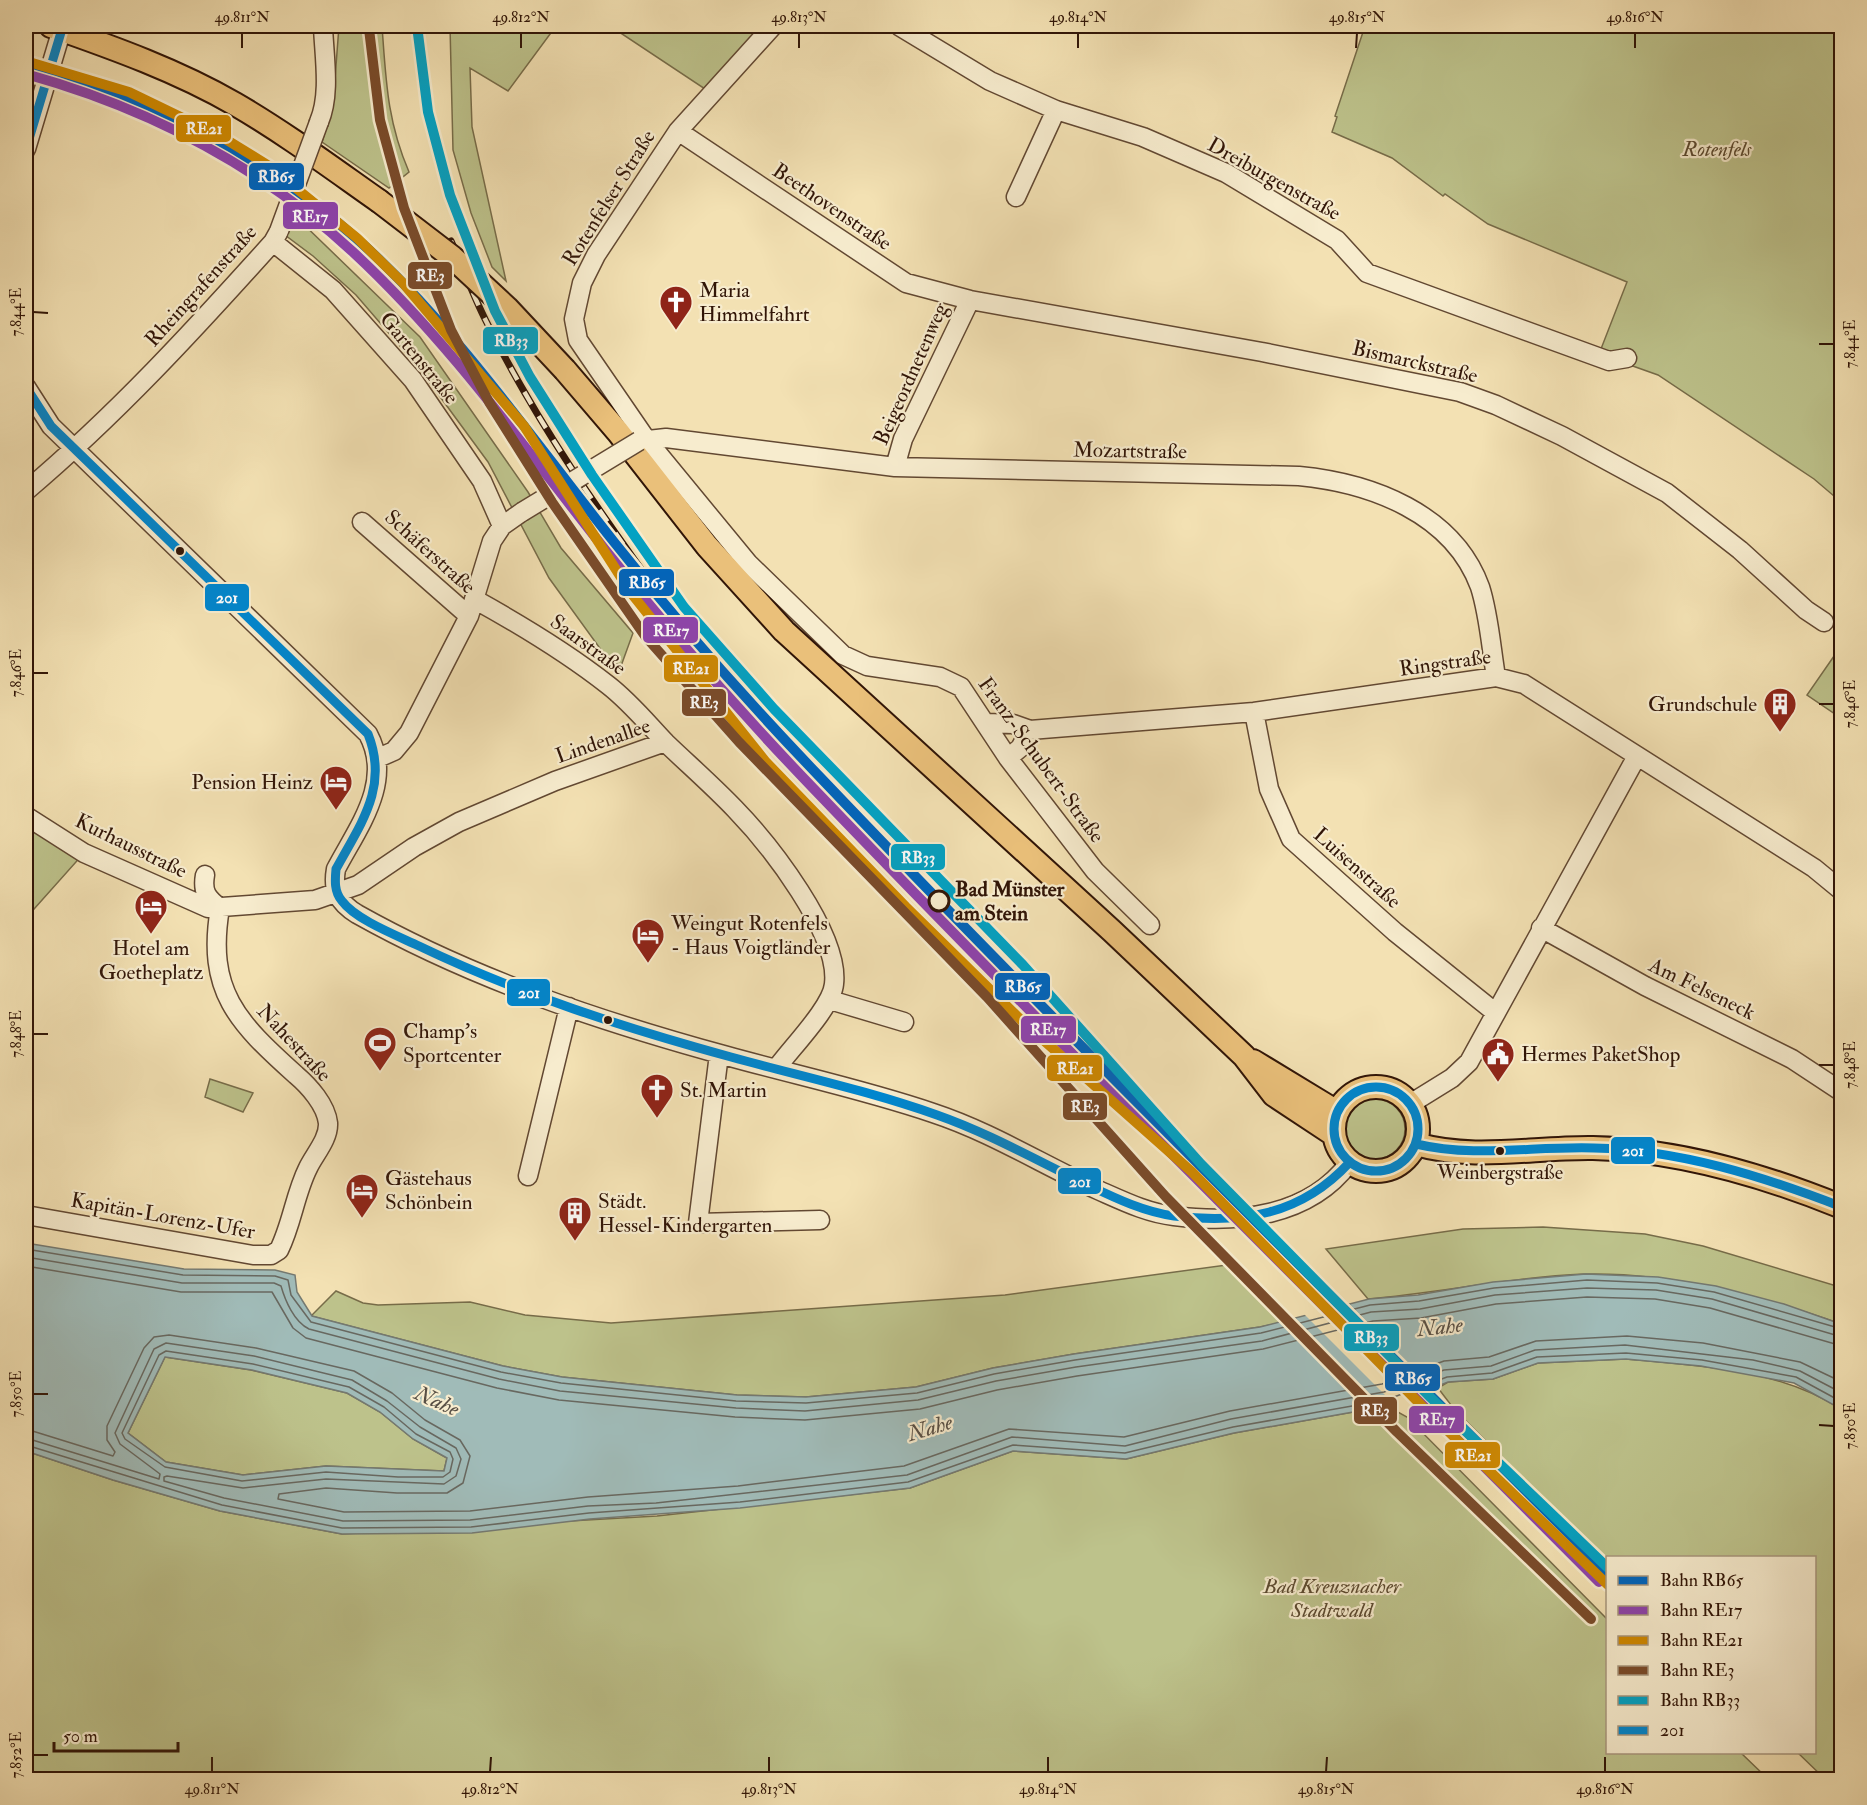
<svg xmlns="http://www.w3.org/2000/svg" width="1867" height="1805" font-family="'IM FELL Double Pica',serif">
	<rect width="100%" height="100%" fill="#f3e1b3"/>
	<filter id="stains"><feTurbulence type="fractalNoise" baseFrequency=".00333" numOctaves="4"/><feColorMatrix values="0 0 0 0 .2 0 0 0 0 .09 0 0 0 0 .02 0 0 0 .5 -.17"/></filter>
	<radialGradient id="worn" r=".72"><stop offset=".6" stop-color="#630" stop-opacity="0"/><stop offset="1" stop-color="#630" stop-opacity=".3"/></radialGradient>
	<path fill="#bdc28b" stroke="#776c49" stroke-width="1.5" d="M339,26h43c4,54 5,95 27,146l-20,16 -67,-46 11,-37z
		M450,26h106l-48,65 -38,-23 2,59 34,154 -14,-14 -21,-54 -18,-63z
		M610,26h152l-54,65z
		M1365,26h476v476l-27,-23 -156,-104 -59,-21 28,-72 -139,-58 -43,-30 -2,2 -51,-38 -60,-26 5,-15 -2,-1z
		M294,215l126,122 108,155 33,56 72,85 -12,33 -17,-12 -55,-76 -61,-116 -69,-94 -63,-73 -43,-39 -28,-21z
		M1841,646v72l-34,-23z
		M26,814l58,39 -58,65z
		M210,1079l43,14 -10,19 -38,-15z
		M1345 1129a30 30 0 1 1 60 0a30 30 0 1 1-60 0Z
		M1543,1227l102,7 58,12 137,41 1,37c-83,-29 -168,-52 -257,-50 -73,3 -144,19 -216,25l-42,-50 137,-20z
		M1234,1264l60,56 -34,7 -186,27 -81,14 -77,19 -110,10 -69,-2 -175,-18 -59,-11 -192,-50 25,-25 27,12 15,2 92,-3 55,13 86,8 394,-28z
		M165,1357l86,13 96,23 33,19 33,27 34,19 -3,13 -118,-5 -83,9 -77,-13 -38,-29z
		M1626,1359c74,7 151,9 215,50v370h-16l-27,-26 16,-1v-194h-206l-1,4 -153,-153 -16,-21 10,-6 45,-3 45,-16z
		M1387,1406l20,11 200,202 1,133 133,1 27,26 -1742,1v-329l87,29 107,31 122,23 315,-18 253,-28 103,-37 113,8 108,-26z"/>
	<path fill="#a0bbb8" stroke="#747971" stroke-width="1.5" fill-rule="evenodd" d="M26,1243l158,26 91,1 20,5 2,17 15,24 191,50 59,11 175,18 69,2 110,-10 77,-19 81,-14 186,-27 109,-28 49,-4 75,-13 93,-8 72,3 58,9 68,18 57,20v85l-47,-26 -93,-17 -75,-7 -88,4 -45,16 -45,3 -61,24 -153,27 -108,26 -113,-8 -103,37 -170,20 -150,11 -118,14 -130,1 -122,-23 -107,-31 -87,-29zM165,1357l87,13 95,23 33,19 33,27 34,19 -3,13 -118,-5 -83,9 -77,-13 -38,-29z"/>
	<path fill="#f3e1b3" d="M1347,1302l90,89 -16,6 -90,-91z
		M1319,1310l90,91 -13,5 -92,-92z"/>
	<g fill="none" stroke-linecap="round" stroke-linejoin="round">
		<path stroke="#686860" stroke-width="1.5" d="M26,1249l157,26 92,1 13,4 3,15 20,27 190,50 60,11 175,18 70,2 111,-10 77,-19 81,-14 186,-27 109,-28 49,-4 75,-13 93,-8 70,3 57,9 128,37
			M26,1257l156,26h92l7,3c4,14 13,36 28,43l190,50 61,12 176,17 69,3 113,-11 78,-19 80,-14 186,-26 109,-29 49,-3 75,-14 92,-7 69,2 56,9 130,38
			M26,1266l155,26h91l21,36 13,10 191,50 62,12 176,17 70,3 115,-11 77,-19 80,-14 186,-27 110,-28 48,-3 75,-14 91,-7 68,2 55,9 132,38
			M166,1351l87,13 96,23 35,20 32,27 34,18 3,7 -3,13 -7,5h-45l-72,-5 -84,9 -77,-14 -40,-28 -3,-6 37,-78z
			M26,1429l87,27 2,-4 -8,-12v-14l37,-78 10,-11 15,-2 87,13 98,23 38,22 33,27 35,20 10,16 -7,27 -16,10h-50l-71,-5 -47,6 -1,5 66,13 126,-1 118,-14 150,-11 166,-20 105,-37 115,8 106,-26 152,-27 62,-23 45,-4 47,-16 91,-5 76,7 97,19 42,20
			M26,1438l133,41 1,-5 -40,-30 -5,-11 39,-84 12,-6 88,13 98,24 35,21 33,26 36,21 5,11 -5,17 -12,8 -118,-5 -83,9 -76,-12 -3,1v4l60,17 119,23 127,-1 118,-14 68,-3 251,-28 105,-38 113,9 106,-27 153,-27 60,-22 47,-4 44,-16 90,-5 128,15 47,11 42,22
			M26,1445l196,60 120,23 129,-1 118,-14 151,-11 168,-20 105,-37 112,8 108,-26 153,-27 61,-23 45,-4 45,-16 89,-4 76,7 94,17 46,25"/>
		<g stroke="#624832" stroke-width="21">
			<path id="minor" d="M773,26l-95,105 -82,124 -14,28 -8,36 4,21 68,99 102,124 95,92 24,11 73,11 21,10 47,71 87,113 55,54
				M899,26l91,55 66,29 87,27 83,36 111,67 30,33 242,88 18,-3
				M319,122c12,-28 5,-66 4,-96
				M678,131l228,152 64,17 292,52 198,40 36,13 66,31 105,57 73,57 66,60 18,12
				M26,149l36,-120
				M1016,197l40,-87
				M273,242l60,48 80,90 69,101 20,45
				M26,387l25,39 317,308c26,48 -10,93 -32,135 -4,22 3,34 21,45 116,65 242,107 370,142 68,19 139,34 206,57 58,19 110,52 165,77 25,11 49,23 76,26 63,8 135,1 175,-53
				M639,441l27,-3 229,29 404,9c72,7 154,37 181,111 9,28 11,60 16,90
				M895,467l8,-28 67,-139
				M26,491c90,-76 168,-161 247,-249l5,-9
				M362,522l107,94
				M474,599c47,26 92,53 134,86 22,17 39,38 58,58 23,22 47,43 69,66 34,35 105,125 99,175 -2,23 -43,64 -58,85
				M1254,712l15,77 22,50 104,93 101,81
				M987,723l26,1 17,6 -10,18 -12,10
				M1030,730l224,-18 242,-35 28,7 290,184 28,23
				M378,758l16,-7 15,-18 60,-117 23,-75 10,-15 20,-14
				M26,816l58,37 124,55 107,-8 43,-15 56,-38 45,-25 96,-41 110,-39
				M205,875c-3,17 2,23 15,33
				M1541,928l104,58 147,73 50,33
				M830,1000l74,22
				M719,1054l-21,169 122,-3
				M1410,1104l42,-26 17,-16 168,-306
				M528,1176l41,-169
				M26,1215l227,40h18l8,-5c13,-26 16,-56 29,-82 6,-13 21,-29 20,-45 -2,-18 -19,-37 -32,-48 -59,-53 -90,-84 -76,-167"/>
		</g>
		<g stroke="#311507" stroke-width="26">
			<path id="major" d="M51,26c63,22 127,45 184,78 50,29 97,64 144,97
				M565,370l53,62 89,114 77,85 328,300 132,125 30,39 59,39
				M1253,1061l84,51
				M1334 1129a42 42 0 1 1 84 0a42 42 0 1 1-84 0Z
				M1416,1144c58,17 118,3 177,4 86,2 170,27 249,59"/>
		</g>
		<use href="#minor" stroke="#f7ecce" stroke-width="18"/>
		<use href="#major" stroke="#eac07a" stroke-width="22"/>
		<g stroke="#311507" stroke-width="7">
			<path id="rail" d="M451,241c12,27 22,54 35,80 52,104 119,200 188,293"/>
		</g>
		<use href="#rail" stroke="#f7ecce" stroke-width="4.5" stroke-dasharray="14" stroke-linecap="butt"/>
		<g stroke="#624832" stroke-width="21" stroke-linecap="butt">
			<path id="minor-bridge" d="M279,231l40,-109
				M522,512l117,-71"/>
		</g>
		<g stroke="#311507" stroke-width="26" stroke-linecap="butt">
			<path id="major-bridge" d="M379,201l73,56 55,51 58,62"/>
		</g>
		<use href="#minor-bridge" stroke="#f7ecce" stroke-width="18"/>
		<use href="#major-bridge" stroke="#eac07a" stroke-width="22"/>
		<g stroke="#f7ecce" stroke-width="14">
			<path id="bus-1" d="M26,149l36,-120
				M26,387l25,39 317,308c21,53 -7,89 -32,135 -1,11 -2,23 6,32 14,19 56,35 77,45 100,48 206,82 312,111 69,19 139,34 206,58 54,19 102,47 153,71 27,13 55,26 84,30 69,8 127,-1 175,-53
				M1334 1129a42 42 0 1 1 84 0a42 42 0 1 1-84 0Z
				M1416,1144c60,14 117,2 178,4 86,2 168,28 248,59"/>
		</g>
		<use href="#bus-1" stroke="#0086ce" stroke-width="9"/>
		<g stroke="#f7ecce" stroke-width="15">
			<path id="rail-1" d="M26,62c123,34 234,91 330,176 99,88 176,201 258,304 65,82 133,159 205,234 258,271 525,532 789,797"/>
		</g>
		<g stroke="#f7ecce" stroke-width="15">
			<path id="rail-2" d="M26,74c122,34 233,91 327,178 94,87 170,194 250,295 66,84 136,164 210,241 258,269 524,530 786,794"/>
		</g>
		<g stroke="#f7ecce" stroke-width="15">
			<path id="rail-3" d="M29,62l100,30 93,45 47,29 88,72 46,45 121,143 107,167 135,169 140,145 117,115 169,150 230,234 186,179"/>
		</g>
		<g stroke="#f7ecce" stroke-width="15">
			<path id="rail-4" d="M369,29l11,91 24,88 47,122 38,72 63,100 93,134 94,106 248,255 179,200 231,235 194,187"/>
		</g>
		<g stroke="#f7ecce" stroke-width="15">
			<path id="rail-5" d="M417,26l11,86 22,83 45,116 35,66 62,98 92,132 90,102 249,256 178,199 230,234 177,170"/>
		</g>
		<use href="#rail-1" stroke="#0065bd" stroke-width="10"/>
		<use href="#rail-2" stroke="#8e44ad" stroke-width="10"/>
		<use href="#rail-3" stroke="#cf8901" stroke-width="10"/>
		<use href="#rail-4" stroke="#7a4b2a" stroke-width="10"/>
		<use href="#rail-5" stroke="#02a2c4" stroke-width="10"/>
	</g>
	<path fill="none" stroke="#311507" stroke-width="2" d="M242,48v-15M521,48v-15M799,48v-15M1078,48v-15M1356,48l1,-15M1635,48v-15M33,312l15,1M1819,344h15M33,673h15M1819,704h15M33,1034h15M1819,1065h15M33,1394h15M1819,1425l15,1M33,1755h15M212,1772v-15M490,1772l1,-15M769,1772v-15M1048,1772v-15M1326,1772l1,-15M1605,1772v-15"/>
	<defs>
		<g id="church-pin" transform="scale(1.725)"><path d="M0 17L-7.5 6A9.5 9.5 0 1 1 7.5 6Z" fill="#8f2418" stroke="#f7ecce"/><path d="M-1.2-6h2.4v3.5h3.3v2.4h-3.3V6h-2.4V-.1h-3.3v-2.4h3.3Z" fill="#fff"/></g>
		<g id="building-pin" transform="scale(1.725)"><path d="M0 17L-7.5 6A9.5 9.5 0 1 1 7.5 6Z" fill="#8f2418" stroke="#f7ecce"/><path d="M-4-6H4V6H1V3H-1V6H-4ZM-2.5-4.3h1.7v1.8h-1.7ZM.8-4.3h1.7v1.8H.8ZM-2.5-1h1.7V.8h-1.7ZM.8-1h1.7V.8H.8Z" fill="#fff"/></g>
		<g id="hotel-pin" transform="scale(1.725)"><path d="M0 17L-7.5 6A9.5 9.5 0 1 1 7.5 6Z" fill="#8f2418" stroke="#f7ecce"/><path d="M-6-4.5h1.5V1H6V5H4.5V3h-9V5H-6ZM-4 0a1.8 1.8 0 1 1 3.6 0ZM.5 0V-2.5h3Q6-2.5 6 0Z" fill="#fff"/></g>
		<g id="stadium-pin" transform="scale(1.725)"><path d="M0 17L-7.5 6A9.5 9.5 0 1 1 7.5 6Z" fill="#8f2418" stroke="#f7ecce"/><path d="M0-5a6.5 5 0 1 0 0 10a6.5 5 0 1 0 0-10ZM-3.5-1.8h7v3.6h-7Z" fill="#fff"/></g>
		<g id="civic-pin" transform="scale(1.725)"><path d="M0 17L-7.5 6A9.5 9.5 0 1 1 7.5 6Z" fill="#8f2418" stroke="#f7ecce"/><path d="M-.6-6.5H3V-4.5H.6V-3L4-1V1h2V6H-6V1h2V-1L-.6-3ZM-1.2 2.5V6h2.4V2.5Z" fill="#fff"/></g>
	</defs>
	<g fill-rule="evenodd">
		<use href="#church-pin" x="676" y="302"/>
		<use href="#building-pin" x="1780" y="704"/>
		<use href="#hotel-pin" x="336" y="782"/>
		<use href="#hotel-pin" x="151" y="906"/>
		<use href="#hotel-pin" x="648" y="935"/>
		<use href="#stadium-pin" x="380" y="1043"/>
		<use href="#civic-pin" x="1498" y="1054"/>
		<use href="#church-pin" x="657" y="1090"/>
		<use href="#hotel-pin" x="362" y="1190"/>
		<use href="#building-pin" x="575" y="1213"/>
	</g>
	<g fill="#311507" stroke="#f7ecce" stroke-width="2">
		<circle cx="180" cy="551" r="5"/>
		<circle cx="608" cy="1020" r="5"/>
		<circle cx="1500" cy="1151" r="5"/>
	</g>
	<circle fill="#f7ecce" stroke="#311507" stroke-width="3" cx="939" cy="901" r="10"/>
	<g text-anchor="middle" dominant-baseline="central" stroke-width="4.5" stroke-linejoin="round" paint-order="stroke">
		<g font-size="20" fill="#311507" stroke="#f7ecce">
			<text x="1500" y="1172">Weinbergstraße</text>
		</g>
		<g font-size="21" font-style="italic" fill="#5b492f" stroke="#f7ecce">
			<text x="1717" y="149">Rotenfels</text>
			<text x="1332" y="1586">Bad Kreuznacher<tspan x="1332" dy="24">Stadtwald</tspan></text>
		</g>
		<g font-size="21" fill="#311507" stroke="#f7ecce">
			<text transform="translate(1274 179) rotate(29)">Dreiburgenstraße</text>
			<text transform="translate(609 198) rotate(-58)">Rotenfelser Straße</text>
			<text transform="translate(832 207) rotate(34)">Beethovenstraße</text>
			<text transform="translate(201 286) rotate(-48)">Rheingrafenstraße</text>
			<text transform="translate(419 358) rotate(51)">Gartenstraße</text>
			<text transform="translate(1415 362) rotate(13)">Bismarckstraße</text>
			<text transform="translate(911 374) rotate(-66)">Beigeordnetenweg</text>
			<text transform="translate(1130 451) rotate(1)">Mozartstraße</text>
			<text transform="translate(430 552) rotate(42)">Schäferstraße</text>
			<text transform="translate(588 645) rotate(36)">Saarstraße</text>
			<text transform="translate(1445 663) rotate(-8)">Ringstraße</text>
			<text transform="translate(603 741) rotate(-19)">Lindenallee</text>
			<text transform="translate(1041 760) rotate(54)">Franz-Schubert-Straße</text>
			<text transform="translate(131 846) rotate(26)">Kurhausstraße</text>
			<text transform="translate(1357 868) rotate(42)">Luisenstraße</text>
			<text transform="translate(1702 989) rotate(26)">Am Felseneck</text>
			<text transform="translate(294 1043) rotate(47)">Nahestraße</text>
			<text transform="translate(163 1216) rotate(10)">Kapitän-Lorenz-Ufer</text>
		</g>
		<g font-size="21" fill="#311507" stroke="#f7ecce" text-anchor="start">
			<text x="699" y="290">Maria<tspan x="699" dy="24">Himmelfahrt</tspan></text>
			<text x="1757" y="704" text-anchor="end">Grundschule</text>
			<text x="313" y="782" text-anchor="end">Pension Heinz</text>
			<text x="671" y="923">Weingut Rotenfels<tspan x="671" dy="24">- Haus Voigtländer</tspan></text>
			<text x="151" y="948" text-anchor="middle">Hotel am<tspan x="151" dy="24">Goetheplatz</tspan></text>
			<text x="403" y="1031">Champ's<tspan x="403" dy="24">Sportcenter</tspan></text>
			<text x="1521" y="1054">Hermes PaketShop</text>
			<text x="680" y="1090">St. Martin</text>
			<text x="385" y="1178">Gästehaus<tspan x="385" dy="24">Schönbein</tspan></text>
			<text x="598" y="1201">Städt.<tspan x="598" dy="24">Hessel-Kindergarten</tspan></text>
		</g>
		<g font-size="21" font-weight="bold" fill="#311507" stroke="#f7ecce" text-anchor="start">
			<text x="955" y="889">Bad Münster<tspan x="955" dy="24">am Stein</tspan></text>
		</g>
		<g font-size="22" font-style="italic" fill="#584f45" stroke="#f7ecce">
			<text transform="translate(1440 1327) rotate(-6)">Nahe</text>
			<text transform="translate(437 1401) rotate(24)">Nahe</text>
			<text transform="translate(930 1428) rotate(-17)">Nahe</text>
		</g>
	</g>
	<g stroke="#f7ecce" stroke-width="2">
		<rect x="175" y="114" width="57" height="29" rx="6" fill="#cf8901"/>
		<rect x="248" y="162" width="57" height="29" rx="6" fill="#0065bd"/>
		<rect x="282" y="201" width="57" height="29" rx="6" fill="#8e44ad"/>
		<rect x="407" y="261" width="46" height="29" rx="6" fill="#7a4b2a"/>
		<rect x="482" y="326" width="57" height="29" rx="6" fill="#02a2c4"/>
		<rect x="618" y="568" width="57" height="29" rx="6" fill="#0065bd"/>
		<rect x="204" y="583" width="46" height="29" rx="6" fill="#0086ce"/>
		<rect x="642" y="616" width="57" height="28" rx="6" fill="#8e44ad"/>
		<rect x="663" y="654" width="56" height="29" rx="6" fill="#cf8901"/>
		<rect x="681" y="688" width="46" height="29" rx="6" fill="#7a4b2a"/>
		<rect x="890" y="843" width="56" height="28" rx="6" fill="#02a2c4"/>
		<rect x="994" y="972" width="57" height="29" rx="6" fill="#0065bd"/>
		<rect x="506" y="978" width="45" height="29" rx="6" fill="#0086ce"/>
		<rect x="1020" y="1015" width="57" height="29" rx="6" fill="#8e44ad"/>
		<rect x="1046" y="1054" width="57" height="28" rx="6" fill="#cf8901"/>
		<rect x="1062" y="1092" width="46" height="29" rx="6" fill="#7a4b2a"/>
		<rect x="1610" y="1136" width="46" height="29" rx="6" fill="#0086ce"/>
		<rect x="1057" y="1167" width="45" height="28" rx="6" fill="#0086ce"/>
		<rect x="1343" y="1323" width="57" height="29" rx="6" fill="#02a2c4"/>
		<rect x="1384" y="1363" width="57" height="29" rx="6" fill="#0065bd"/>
		<rect x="1353" y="1396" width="45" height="29" rx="6" fill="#7a4b2a"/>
		<rect x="1408" y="1405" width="57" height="29" rx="6" fill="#8e44ad"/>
		<rect x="1444" y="1441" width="57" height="28" rx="6" fill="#cf8901"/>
	</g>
	<g font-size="16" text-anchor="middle" font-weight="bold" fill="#fff">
		<text x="204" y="134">RE21</text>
		<text x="276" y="182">RB65</text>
		<text x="310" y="222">RE17</text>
		<text x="430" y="281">RE3</text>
		<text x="511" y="346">RB33</text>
		<text x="647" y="588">RB65</text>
		<text x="227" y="603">201</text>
		<text x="671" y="636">RE17</text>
		<text x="691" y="674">RE21</text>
		<text x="704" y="708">RE3</text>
		<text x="918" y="863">RB33</text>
		<text x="1023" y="992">RB65</text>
		<text x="529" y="998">201</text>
		<text x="1048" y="1035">RE17</text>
		<text x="1075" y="1074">RE21</text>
		<text x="1085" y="1112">RE3</text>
		<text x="1633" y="1156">201</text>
		<text x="1080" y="1187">201</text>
		<text x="1371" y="1343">RB33</text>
		<text x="1413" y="1384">RB65</text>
		<text x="1375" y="1416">RE3</text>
		<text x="1437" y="1425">RE17</text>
		<text x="1473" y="1461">RE21</text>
	</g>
	<rect width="1867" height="1805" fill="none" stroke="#f3e1b3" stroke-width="66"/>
	<rect x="1606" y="1556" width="210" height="198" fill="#f7ecce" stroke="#a8967e" stroke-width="1.5"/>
	<rect x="1618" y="1576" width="30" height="9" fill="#0065bd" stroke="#a8967e" stroke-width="1.5"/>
	<text x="1660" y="1586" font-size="18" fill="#311507">Bahn RB65</text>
	<rect x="1618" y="1606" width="30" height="9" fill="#8e44ad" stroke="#a8967e" stroke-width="1.5"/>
	<text x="1660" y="1616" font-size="18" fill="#311507">Bahn RE17</text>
	<rect x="1618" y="1636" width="30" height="9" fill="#cf8901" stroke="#a8967e" stroke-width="1.5"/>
	<text x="1660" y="1646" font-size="18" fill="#311507">Bahn RE21</text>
	<rect x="1618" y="1666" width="30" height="9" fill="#7a4b2a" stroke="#a8967e" stroke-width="1.5"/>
	<text x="1660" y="1676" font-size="18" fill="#311507">Bahn RE3</text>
	<rect x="1618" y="1696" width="30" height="9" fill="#02a2c4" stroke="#a8967e" stroke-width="1.5"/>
	<text x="1660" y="1706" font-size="18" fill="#311507">Bahn RB33</text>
	<rect x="1618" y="1726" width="30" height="9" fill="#0086ce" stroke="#a8967e" stroke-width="1.5"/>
	<text x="1660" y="1736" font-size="18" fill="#311507">201</text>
	<path d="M54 1742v9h124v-9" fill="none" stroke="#311507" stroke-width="3"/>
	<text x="63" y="1742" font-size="18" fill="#311507" stroke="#f7ecce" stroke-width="4.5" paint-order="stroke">50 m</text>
	<rect x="33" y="33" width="1801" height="1739" fill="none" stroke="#311507" stroke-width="2"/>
	<g font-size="15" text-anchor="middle" fill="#311507">
		<text x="242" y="22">49.811°N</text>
		<text x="521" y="22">49.812°N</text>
		<text x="799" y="22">49.813°N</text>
		<text x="1078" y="22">49.814°N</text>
		<text x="1357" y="22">49.815°N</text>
		<text x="1635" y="22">49.816°N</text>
		<text transform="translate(16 312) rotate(-90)" y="5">7.844°E</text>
		<text transform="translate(1850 344) rotate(-90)" y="5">7.844°E</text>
		<text transform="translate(16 673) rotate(-90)" y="5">7.846°E</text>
		<text transform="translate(1850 704) rotate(-90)" y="5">7.846°E</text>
		<text transform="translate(16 1034) rotate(-90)" y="5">7.848°E</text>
		<text transform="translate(1850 1065) rotate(-90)" y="5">7.848°E</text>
		<text transform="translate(16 1394) rotate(-90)" y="5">7.850°E</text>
		<text transform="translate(1850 1426) rotate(-90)" y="5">7.850°E</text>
		<text transform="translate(16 1755) rotate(-90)" y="5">7.852°E</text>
		<text x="212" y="1794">49.811°N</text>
		<text x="490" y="1794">49.812°N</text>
		<text x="769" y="1794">49.813°N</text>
		<text x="1048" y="1794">49.814°N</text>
		<text x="1326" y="1794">49.815°N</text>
		<text x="1605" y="1794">49.816°N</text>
	</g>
	<rect width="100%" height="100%" filter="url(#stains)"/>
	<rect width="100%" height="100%" fill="url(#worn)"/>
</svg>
